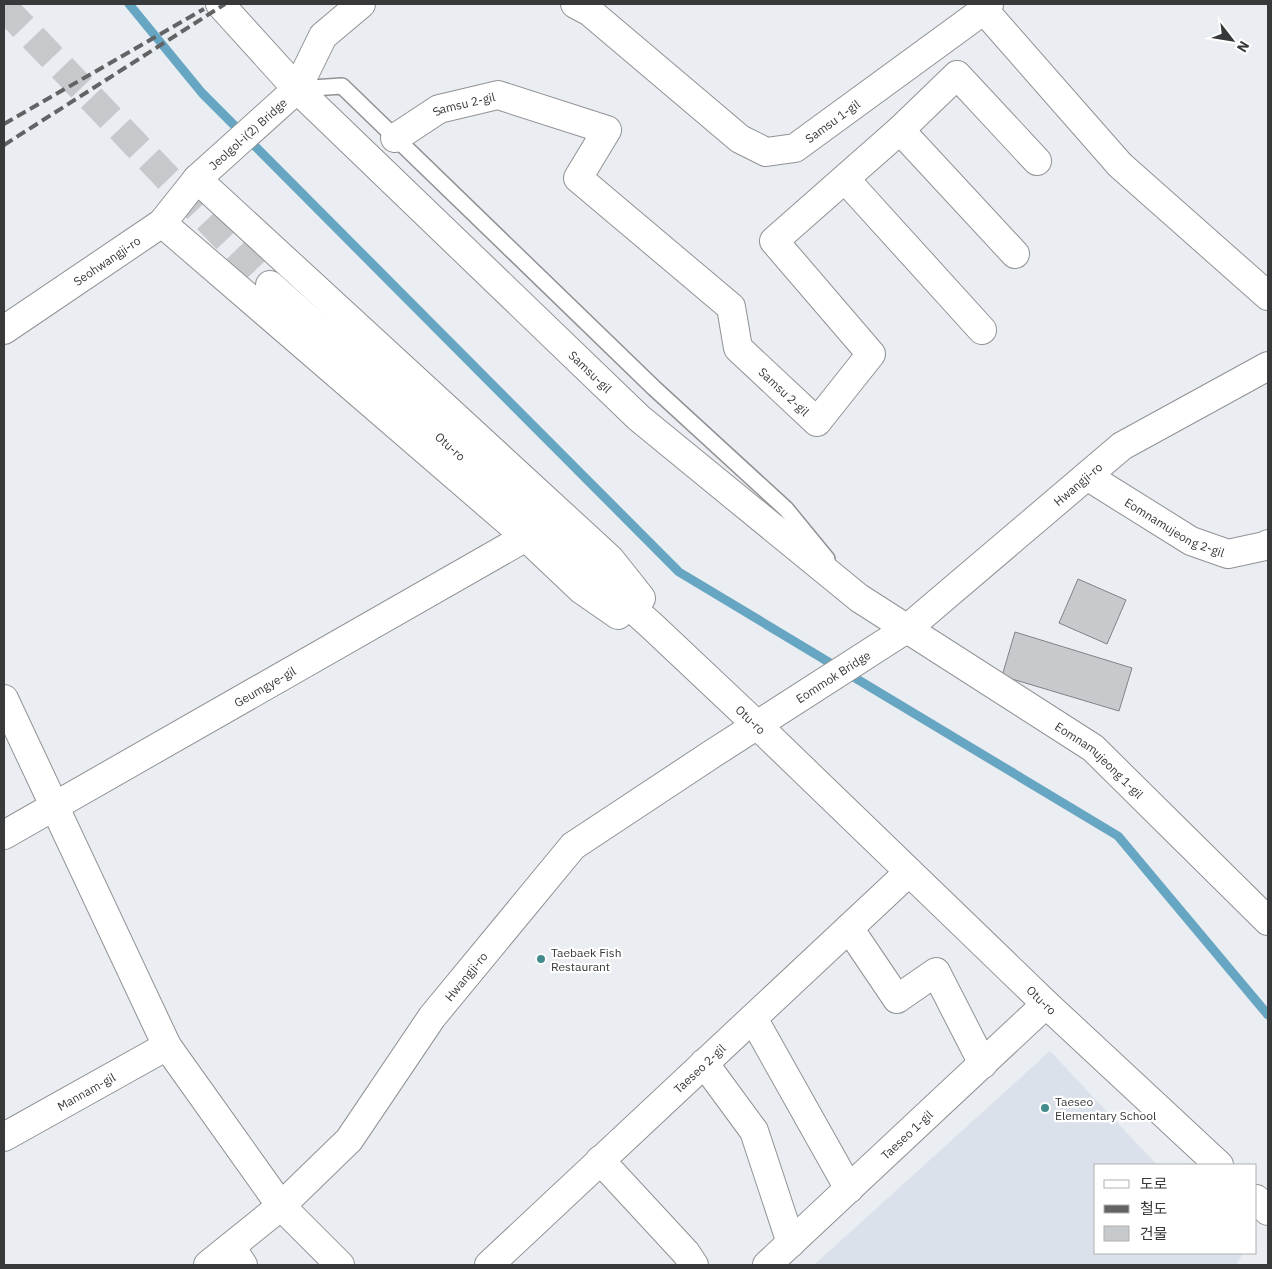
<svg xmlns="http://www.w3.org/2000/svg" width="1272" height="1269" font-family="'IBM Plex Sans','Noto Sans KR',sans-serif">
	<rect width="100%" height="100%" fill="#eaedf1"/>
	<path fill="#dae1eb" d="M1050,1051l107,114h-61v88h143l3,2 -6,10h-422z"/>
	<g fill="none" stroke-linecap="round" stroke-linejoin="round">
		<path stroke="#66a6c3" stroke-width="9" d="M129,4l73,89 477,479 439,264 150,179"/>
	</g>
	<path fill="#c7cacd" stroke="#808285" d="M1078,579l48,21 -19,44 -48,-21z
		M1015,632l117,36 -13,43 -117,-35z"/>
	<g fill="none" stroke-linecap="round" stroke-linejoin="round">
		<path stroke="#c6c9cc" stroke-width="28" stroke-dasharray="28 14" stroke-linecap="butt" d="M4,7l266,278"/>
		<g stroke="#909295" stroke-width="18">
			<path id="service" d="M297,89l45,-3 312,302 132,121 41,50"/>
		</g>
		<g stroke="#909295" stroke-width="30">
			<g id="minor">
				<path id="s1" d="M220,4l77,85 342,329 220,180 234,150 175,173"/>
				<path id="s2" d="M575,4l15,8 150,127 26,13 29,-4 189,-138 5,-6"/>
				<path d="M984,10l136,155 148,131"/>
				<path d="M900,130l57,-55 80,86"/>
				<path id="s3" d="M395,138l44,-29 59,-14 109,35 -29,48 153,129 7,41 79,74 54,-68 -97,-113 126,-111 115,124"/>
				<path d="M845,179l137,151"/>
				<path id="s4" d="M4,330l158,-107 35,-44 100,-90 26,-53 38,-32"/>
				<path id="s5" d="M1087,476l104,65 37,13 37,-8 3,-2"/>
				<path d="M4,699l163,347 114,160 59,59"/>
				<path id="s6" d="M4,835l522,-298"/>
				<path d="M849,928l48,71 39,-27 47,92"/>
				<path d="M753,1018l96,171"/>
				<path d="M704,1063l50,68 37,112"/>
				<path id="s7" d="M4,1137l163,-91"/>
				<path d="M600,1160l86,93 8,12"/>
				<path d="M231,1247l12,18"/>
				<path id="s8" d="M489,1265l420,-393"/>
				<path id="s9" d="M767,1265l279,-261"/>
			</g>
		</g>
		<g stroke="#909295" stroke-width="30">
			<g id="tertiary">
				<path d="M197,179l413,380 31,39"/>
				<path d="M162,223l364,314 56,53 36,25"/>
				<path id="s10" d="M270,285l382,341 105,99 289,279 173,161"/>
				<path d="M1256,1199l12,12"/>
				<path id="s11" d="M208,1265l73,-59 68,-66 83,-123 141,-171 139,-92 196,-126 214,-182 146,-80"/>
			</g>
		</g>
		<use href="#service" stroke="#fff" stroke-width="15"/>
		<use href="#minor" stroke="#fff" stroke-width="28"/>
		<use href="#tertiary" stroke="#fff" stroke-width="28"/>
		<path stroke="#616365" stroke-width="4" stroke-dasharray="10 5" stroke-linecap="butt" d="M4,124l200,-115
			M4,145l221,-141"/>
	</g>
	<g fill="#438b8b" stroke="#fff" stroke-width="2">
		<circle cx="541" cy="959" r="5"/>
		<circle cx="1045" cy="1108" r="5"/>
	</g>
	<g text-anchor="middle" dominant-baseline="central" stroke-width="4.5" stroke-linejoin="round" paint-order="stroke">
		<g font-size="12" fill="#38393a" stroke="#fff">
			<text stroke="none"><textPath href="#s3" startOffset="78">Samsu 2-gil</textPath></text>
			<text stroke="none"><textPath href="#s2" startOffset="318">Samsu 1-gil</textPath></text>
			<text stroke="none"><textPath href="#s4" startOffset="315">Jeolgol-i(2) Bridge</textPath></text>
			<text stroke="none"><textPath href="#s4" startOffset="124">Seohwangji-ro</textPath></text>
			<text stroke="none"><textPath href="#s1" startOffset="522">Samsu-gil</textPath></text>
			<text stroke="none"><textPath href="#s3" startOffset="589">Samsu 2-gil</textPath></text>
			<text stroke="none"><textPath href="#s10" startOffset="242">Otu-ro</textPath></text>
			<text stroke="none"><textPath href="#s11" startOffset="1181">Hwangji-ro</textPath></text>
			<text stroke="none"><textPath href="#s5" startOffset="102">Eomnamujeong 2-gil</textPath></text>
			<text stroke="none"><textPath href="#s11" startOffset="869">Eommok Bridge</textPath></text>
			<text stroke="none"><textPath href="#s6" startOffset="300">Geumgye-gil</textPath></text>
			<text stroke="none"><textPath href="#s10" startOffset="648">Otu-ro</textPath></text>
			<text stroke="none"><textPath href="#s1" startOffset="1164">Eomnamujeong 1-gil</textPath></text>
			<text stroke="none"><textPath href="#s11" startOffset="390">Hwangji-ro</textPath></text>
			<text stroke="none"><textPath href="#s10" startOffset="1052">Otu-ro</textPath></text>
			<text stroke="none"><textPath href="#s8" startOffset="288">Taeseo 2-gil</textPath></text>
			<text stroke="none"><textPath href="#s7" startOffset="94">Mannam-gil</textPath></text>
			<text stroke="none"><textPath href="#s9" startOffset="191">Taeseo 1-gil</textPath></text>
		</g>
		<g font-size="12" fill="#38393a" stroke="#fff" text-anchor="start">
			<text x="551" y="952">Taebaek Fish<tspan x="551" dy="14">Restaurant</tspan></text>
			<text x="1055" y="1101">Taeseo<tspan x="1055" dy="14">Elementary School</tspan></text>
		</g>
	</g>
	<rect width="1272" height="1269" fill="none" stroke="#38393a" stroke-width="10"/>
	<rect x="1094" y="1164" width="162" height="90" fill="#ffffff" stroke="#afb0b0"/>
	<rect x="1104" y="1180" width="25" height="8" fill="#ffffff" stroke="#afb0b0"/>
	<text x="1140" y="1189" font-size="15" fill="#38393a">도로</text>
	<rect x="1104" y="1205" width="25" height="8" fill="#616365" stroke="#afb0b0"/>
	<text x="1140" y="1214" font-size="15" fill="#38393a">철도</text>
	<rect x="1104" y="1226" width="25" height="15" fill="#c7cacd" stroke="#afb0b0"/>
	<text x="1140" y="1239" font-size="15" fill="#38393a">건물</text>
	<g transform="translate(1232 40) rotate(121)" stroke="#ffffff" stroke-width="4" paint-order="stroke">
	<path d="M0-4L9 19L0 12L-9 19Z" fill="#38393a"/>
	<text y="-8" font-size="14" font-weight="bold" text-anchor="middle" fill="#38393a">N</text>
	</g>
</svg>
